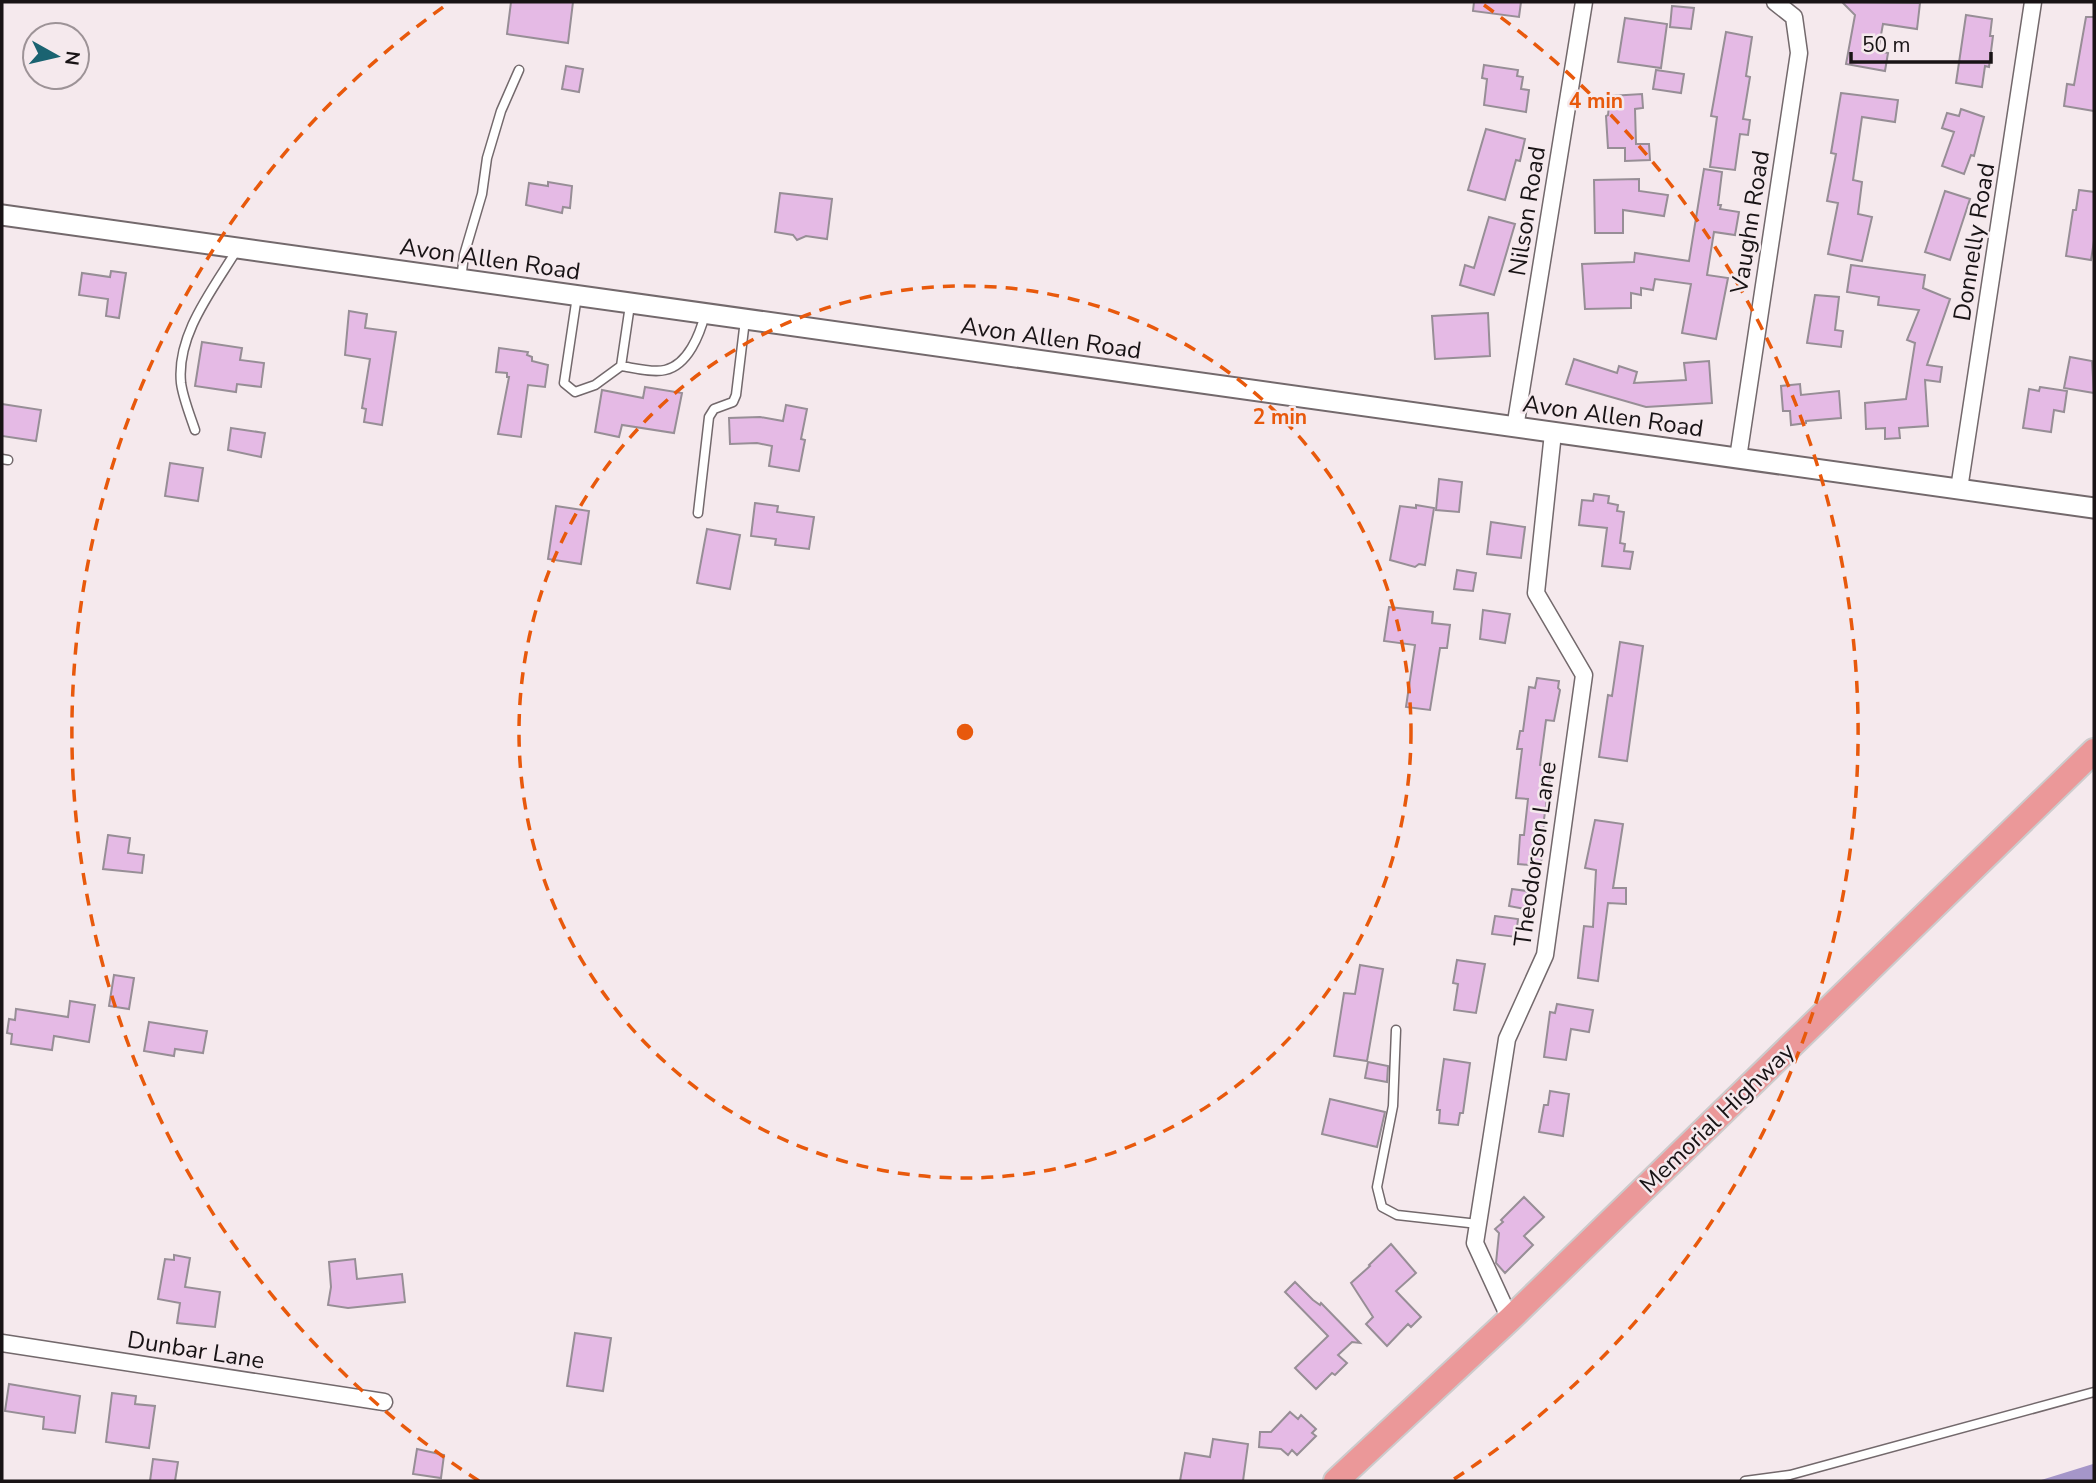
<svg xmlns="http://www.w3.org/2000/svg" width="2096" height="1483" font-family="'Nunito Sans',sans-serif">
	<rect width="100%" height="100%" fill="#f5e9ed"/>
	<path fill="#a596c9" d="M2094,1463v18h-56l55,-17z"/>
	<path fill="#e5bae5" stroke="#978e96" stroke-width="2" d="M511,2h62l-5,41 -61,-9z
		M1474,2h47l-2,15 -46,-6z
		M1842,2l78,1 -3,26 -34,-5 -5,27 10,2 -3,18 -39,-7 9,-49z
		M1672,6l22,2 -3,21 -21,-2z
		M1966,15l26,4 -2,17h3l-4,31 -4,-1 -3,21 -26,-4z
		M2086,17h8v94l-30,-5 3,-22 7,1z
		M1625,18l42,6 -6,44 -43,-6z
		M1726,32l26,5 -6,39 4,1 -7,42 7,1 -2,15 -8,-1 -5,36 -25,-3 7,-50 -6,-1z
		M1484,65l34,5 -1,6 6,1 -2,12 8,1 -3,22 -42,-7 3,-26 -5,-1z
		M566,66l17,3 -4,23 -17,-3z
		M1656,70l28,4 -3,19 -28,-4z
		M1841,93l57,7 -3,22 -33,-5 -9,63 9,2 -4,32 14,3 -10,44 -34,-7 10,-51 -11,-2 9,-47 -5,-1z
		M1642,94l1,14 -8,1 1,35h13l1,16 -25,1v-13h-17l-2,-32 2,-1 2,-19z
		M1961,109l23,8 -10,39 -3,-1 -7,19 -22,-8 12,-34 -12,-4 5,-15 12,3z
		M1486,129l39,10 -5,22 -4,-1 -11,40 -37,-10z
		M1704,169l18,3 -4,33h3l-1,4 19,3 -4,23 -21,-3 -7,43 21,3 -12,61 -34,-6 9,-49 -36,-5 -2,11 -12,-2v7l-10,-2v15l-46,1 -3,-45 52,-2 1,-9 54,8z
		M1639,179v12l29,4 -4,21 -41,-6v23h-28l-1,-53z
		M548,182l24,4 -2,22 -7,-1 -1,6 -36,-8 3,-22 19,3z
		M2079,190l15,2v49l-3,19 -25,-4 7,-46h3z
		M1945,191l25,8 -20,61 -25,-8z
		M780,193l52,6 -5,40 -21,-3 -9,4 -4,-5 -18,-3z
		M1489,217l26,7 -21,71 -34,-10 5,-20 9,3z
		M1851,265l74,10 -2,13 27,11 -23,66 15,2 -2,15 -15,-2 3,46 -29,2 1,10 -15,1v-11l-19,1 -1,-26 41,-4 9,-56 -8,-3 12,-30 -41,-5 1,-8 -32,-5z
		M111,271l15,2 -7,45 -13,-2 2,-17 -29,-4 3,-22 28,4z
		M1815,295l24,2 -4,33 8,1 -2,16 -34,-4z
		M349,311l18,3 -2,14 31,4 -14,93 -18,-3 2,-13 -4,-1 8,-49 -25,-4z
		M1488,313l2,43 -55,3 -3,-43z
		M202,342l40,6 -2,12 24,3 -3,24 -24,-3 -1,8 -41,-6z
		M499,348l29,4 -1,3 5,2v4l16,4 -3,22 -17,-2 -7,52 -23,-3 11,-57h-2v-4l-11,-1z
		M2070,357l22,4 2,32 -30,-5z
		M1574,359l43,14 2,-7 18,6 -3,11 52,-3 -2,-17 25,-2 3,42 -66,4 -80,-23z
		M1800,384l1,11 38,-4 2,27 -35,3v2l-15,2 -1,-14h-7l-2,-25z
		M645,387l37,6 -8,40 -52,-8 -3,12 -24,-5 7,-42 41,8z
		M2040,387l27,4 -3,21 -10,-2 -3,22 -28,-4 6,-39 10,2z
		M2,404l39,6 -5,31 -34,-5z
		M786,405l21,4 -6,30 4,1 -6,31 -30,-5 3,-20 -15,-3 -27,1 -1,-26 31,-1 23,4z
		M231,428l34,5 -4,24 -33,-7z
		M170,463l33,5 -5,33 -33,-5z
		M1439,479l23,3 -3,30 -23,-2z
		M1594,494l15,2 -1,7 10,2 -1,6 7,1 -4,31 5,1 -1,7 9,1 -3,17 -28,-3 5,-38 -28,-3 3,-25 11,1z
		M755,503l23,3 -1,6 37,5 -5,32 -34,-4 1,-6 -25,-3z
		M1416,505l18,3 -9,57 -6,-1 -4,3 -25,-7 10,-54 16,2z
		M556,506l33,5 -8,53 -33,-5z
		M1491,522l34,5 -4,31 -34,-4z
		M707,529l33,6 -10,54 -33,-6z
		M1457,570l19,3 -3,18 -19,-2z
		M1389,607l44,5 -1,11 18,2 -3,23h-7l-10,62 -24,-3 9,-62 -31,-4z
		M1483,610l27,4 -5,29 -25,-4z
		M1620,642l23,4 -16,115 -28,-4 9,-62 4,1z
		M1537,678l22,3 -1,7 2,2 -6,31 -8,-1 -6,45 12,2 -8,52 -3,47 -23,-2 2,-29h4l4,-36 -12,-1 6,-49h-5l3,-18h3l6,-44 6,1z
		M1595,820l28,4 -10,64h13v16l-18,-1 -10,78 -20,-3 6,-52 9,1 3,-57 -11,-2z
		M108,835l22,3 -2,15 16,2 -2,18 -39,-4z
		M1512,889l15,2 -2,18 -16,-3z
		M1495,916l23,3 -2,18 -24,-3z
		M1457,960l28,4 -9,49 -22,-3 4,-26 -5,-1z
		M1360,965l23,4 -16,92 -33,-5 10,-63 11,1z
		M114,975l20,3 -5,31 -20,-3z
		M70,1001l25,4 -6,37 -35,-6 -2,14 -41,-6 1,-10 -5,-1 2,-14 6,1 1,-11 52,8z
		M1557,1004l36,6 -4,22 -18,-3 -5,31 -22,-3 6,-45 5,1z
		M149,1022l58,9 -4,22 -28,-4 -1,7 -30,-5z
		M1444,1059l26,4 -7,50h-3l-2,12 -19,-2 1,-13h-3z
		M1368,1062l20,4 -1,16 -22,-4z
		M1550,1091l19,3 -6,42 -24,-4 5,-27h4z
		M1330,1099l55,13 -8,35 -55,-13z
		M1524,1197l20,20 -20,19 9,9 -28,28 -9,-10 3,-30 -4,-4 8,-7 -2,-2z
		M1391,1244l25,29 -20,18 25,26 -10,10 -3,-3 -21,22 -21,-22 7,-7 -22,-34 19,-17 -1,-1z
		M174,1255l16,3 -5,29 35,5 -5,35 -38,-4 3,-20 -22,-4 7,-40 9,1z
		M355,1259l2,20 45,-5 3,28 -57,6 -20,-3 3,-18 -2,-25z
		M1295,1282l18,18 7,5 1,-2 39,40 -8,-1 -14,13 9,8 -12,12 -3,-2 -16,16 -21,-21 33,-32 -43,-44z
		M575,1333l36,5 -8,53 -36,-5z
		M9,1384l71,12 -5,37 -32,-4 1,-12 -39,-6z
		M112,1393l24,3 -1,8 20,2 -6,42 -43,-6z
		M1290,1412l8,7 3,-4 15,14 -4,4 4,3 -19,19 -5,-5 -4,5 -7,-6 -22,-2 1,-15h11z
		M1213,1439l35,5 -5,37h-63l5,-28 25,4z
		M417,1449l27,6 -3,23 -28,-4z
		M153,1459l25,3 -3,19h-25z"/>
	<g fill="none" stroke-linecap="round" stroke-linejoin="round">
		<g stroke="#73696c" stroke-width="11">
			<path id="service" d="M461,280l3,-25 18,-61 5,-36 14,-47 18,-41
				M577,296l-13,87 11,9 20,-7 26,-19 9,-61
				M621,366c13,2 32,7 44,4 23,-5 35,-36 40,-56
				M195,430c-5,-15 -12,-32 -14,-47 -5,-49 33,-95 57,-135
				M2,459l6,1
				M698,513l11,-96 5,-8 19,-7 3,-7 9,-75
				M1396,1030l-3,76 -16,81 5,20 15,8 81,9
				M1745,1481l45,-6 304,-83"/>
		</g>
		<g stroke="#73696c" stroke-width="19">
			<path id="minor" d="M1515,428l69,-426
				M1738,458l61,-405 -5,-36 -19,-15
				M1959,489l74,-487
				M1510,1319l-35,-76 32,-204 38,-84 39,-280 -48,-82 17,-160
				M2,1343l382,59"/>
		</g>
		<g stroke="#73696c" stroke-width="23">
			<path id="tertiary" d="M2,215l2092,293"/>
		</g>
		<g stroke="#cccbcc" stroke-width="28">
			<path id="primary" d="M1336,1481l174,-162 584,-568"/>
		</g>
		<use href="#service" stroke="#fff" stroke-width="8"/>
		<use href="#minor" stroke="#fff" stroke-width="16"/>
		<use href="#tertiary" stroke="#fff" stroke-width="19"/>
		<use href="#primary" stroke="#eb9899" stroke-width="24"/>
	</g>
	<g fill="none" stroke="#e8590c" stroke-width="3.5" stroke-dasharray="12 9">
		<circle cx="965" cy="732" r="446"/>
		<path d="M479 1481A893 893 0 0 1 446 5M1484 5A893 893 0 0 1 1451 1481"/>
	</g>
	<g text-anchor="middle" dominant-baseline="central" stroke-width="5" stroke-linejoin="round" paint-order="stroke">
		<g font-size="24" fill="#181315" stroke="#f5e9ed">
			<text transform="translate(1527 211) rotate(-81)">Nilson Road</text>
			<text transform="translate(1750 222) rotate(-81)">Vaughn Road</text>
			<text transform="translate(1974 242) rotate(-81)">Donnelly Road</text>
			<text transform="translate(490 259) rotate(8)">Avon Allen Road</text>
			<text transform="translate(1051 338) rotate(8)">Avon Allen Road</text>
			<text transform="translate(1613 416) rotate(8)">Avon Allen Road</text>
			<text transform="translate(1535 854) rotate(-82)">Theodorson Lane</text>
			<text transform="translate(1717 1118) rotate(-44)">Memorial Highway</text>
			<text transform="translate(196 1350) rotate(9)">Dunbar Lane</text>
		</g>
	</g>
	<circle cx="965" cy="732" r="10" fill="#e8590c" stroke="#f5e9ed" stroke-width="3.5"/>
	<g font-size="21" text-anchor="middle" font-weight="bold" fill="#e8590c" stroke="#f5e9ed" stroke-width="5" stroke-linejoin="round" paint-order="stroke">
		<text x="1596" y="108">4 min</text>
		<text x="1280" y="424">2 min</text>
	</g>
	<rect width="2096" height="1483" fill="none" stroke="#181315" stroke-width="7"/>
	<g transform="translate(56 56) rotate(98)"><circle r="33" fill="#f5e9ed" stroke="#9d9397" stroke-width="2"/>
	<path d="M0-5L12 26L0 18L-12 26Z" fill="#1a6371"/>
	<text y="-10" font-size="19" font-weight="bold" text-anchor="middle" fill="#181315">N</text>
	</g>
	<path d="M1851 52v10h140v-10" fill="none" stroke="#181315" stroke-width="3.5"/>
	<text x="1862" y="52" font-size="21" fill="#181315" stroke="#f5e9ed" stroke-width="5" paint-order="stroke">50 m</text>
</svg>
